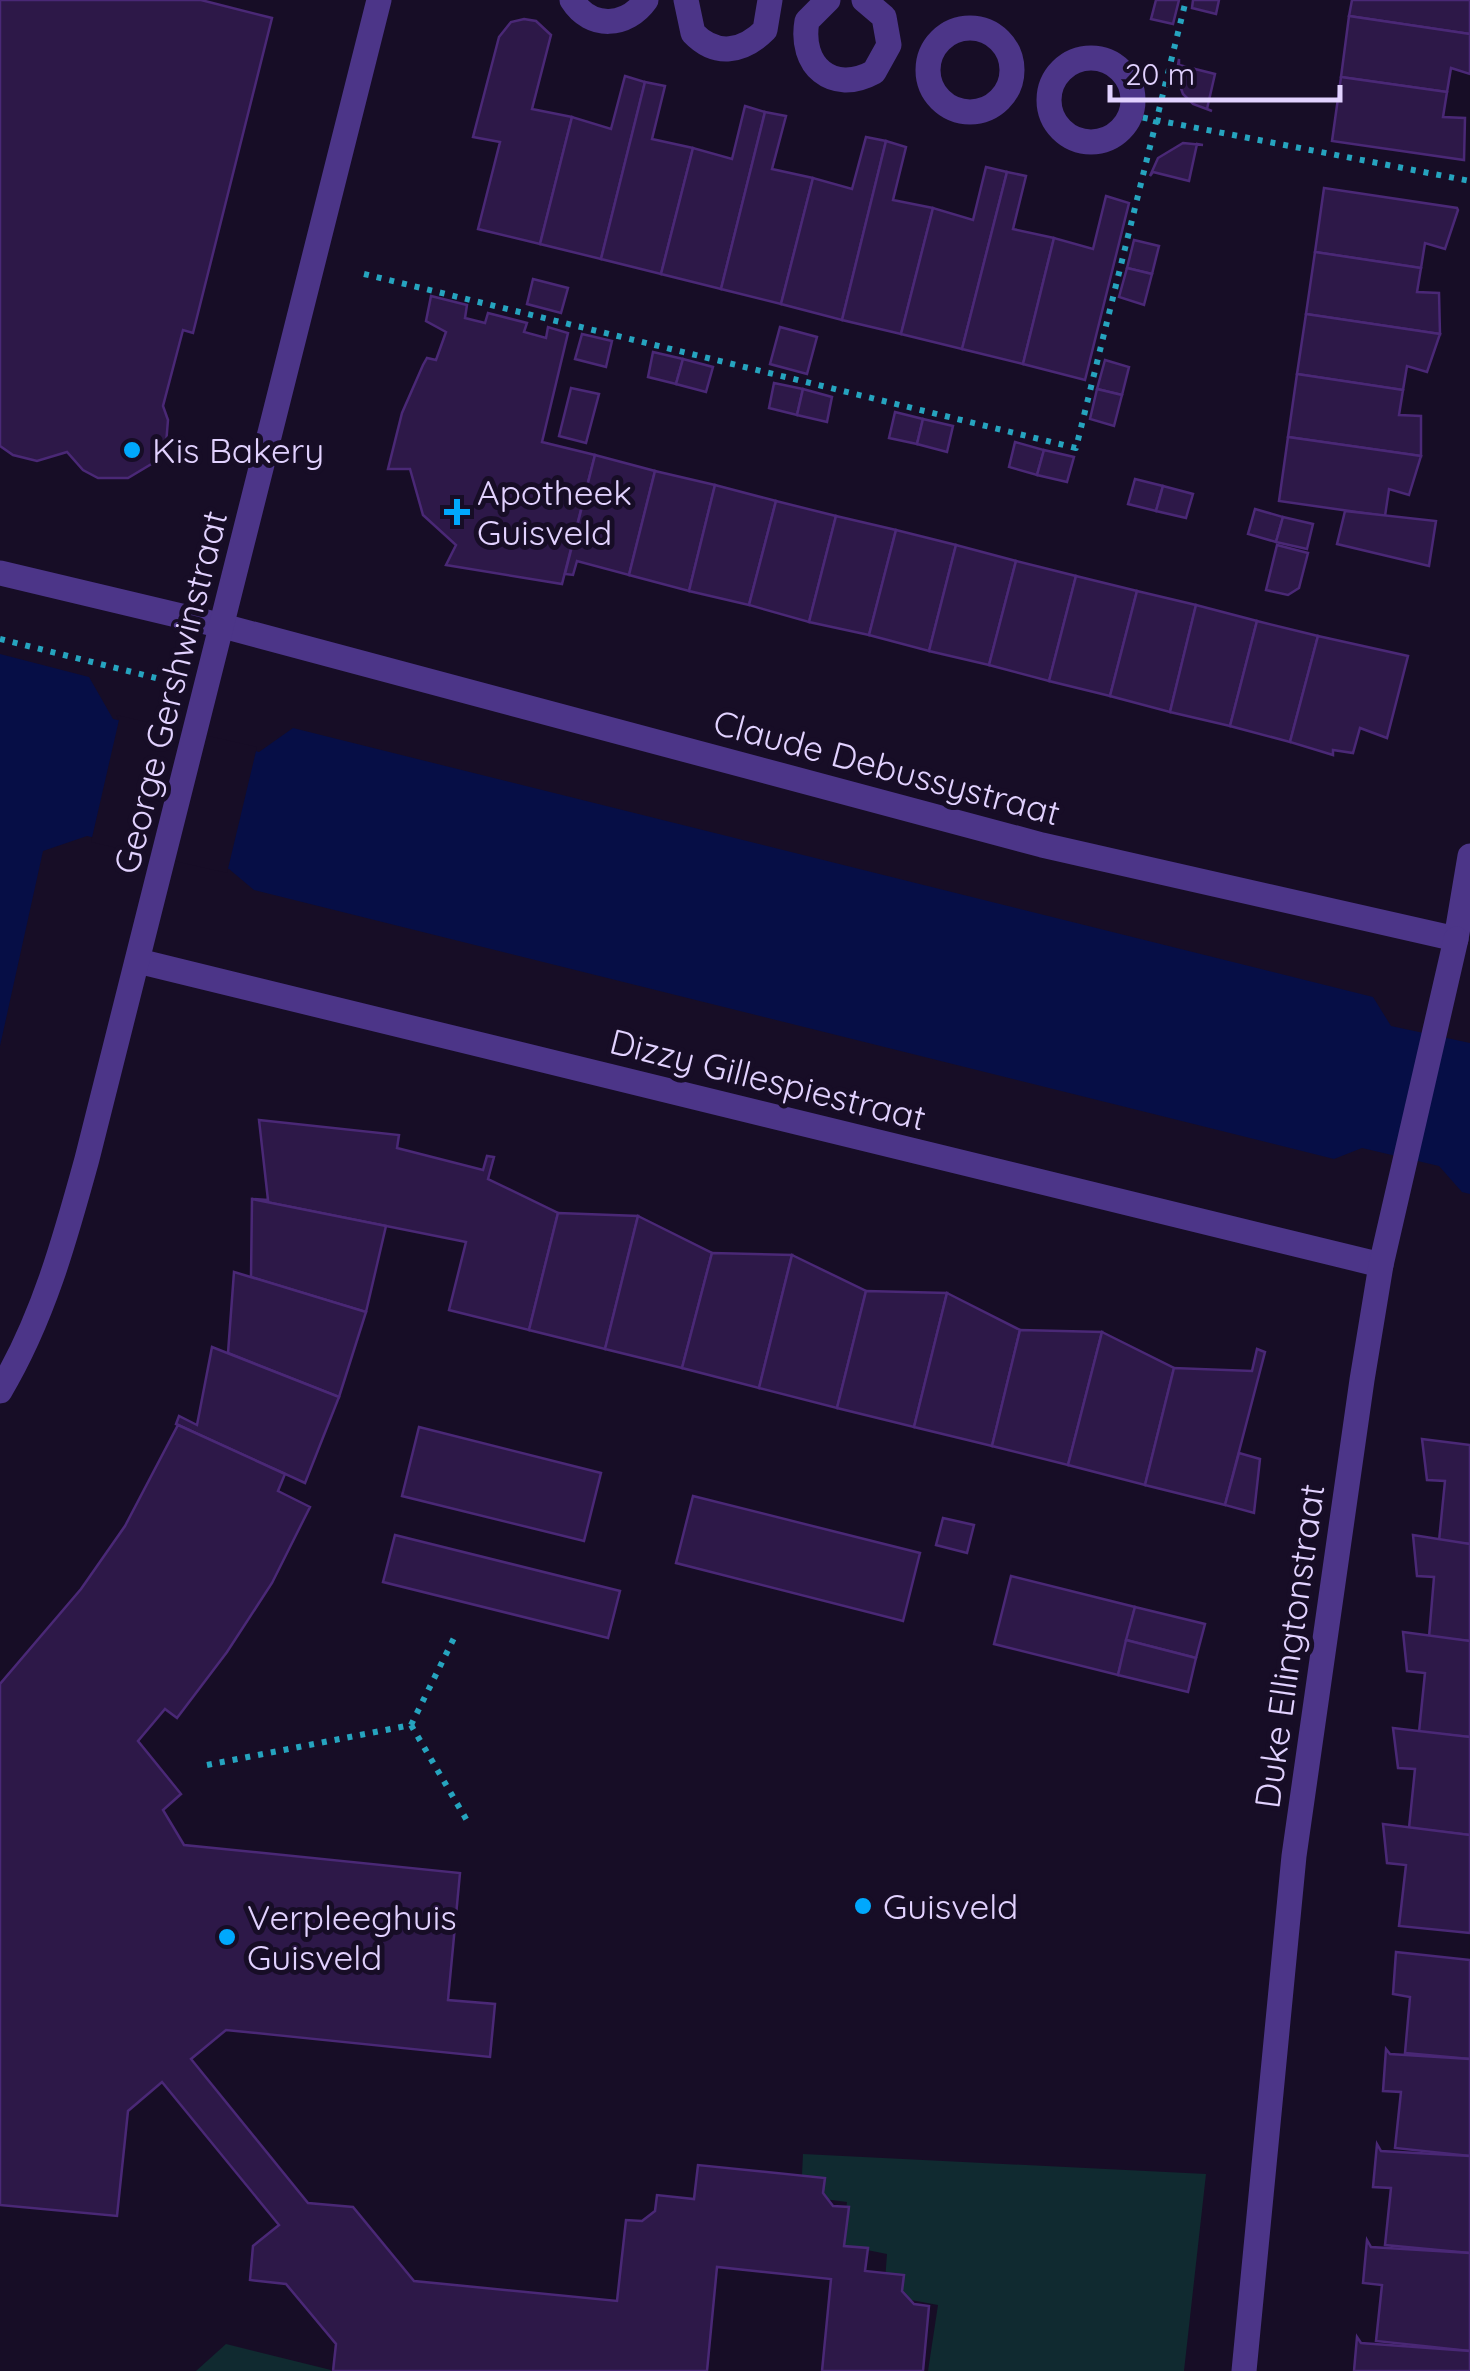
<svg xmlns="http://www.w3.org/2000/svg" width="1470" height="2371" font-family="Quicksand,sans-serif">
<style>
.green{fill:#102a30}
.water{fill:#060e46}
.pier{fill:#170d26}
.building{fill:#2d1848;stroke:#4a2876;stroke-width:2.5}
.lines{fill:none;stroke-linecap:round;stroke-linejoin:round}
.path{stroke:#26a4bf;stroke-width:6;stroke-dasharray:5 8;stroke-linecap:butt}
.minor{stroke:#4c3588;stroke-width:25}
.poi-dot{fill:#00a8fd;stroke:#170d26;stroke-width:4}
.labels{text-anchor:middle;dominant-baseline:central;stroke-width:10;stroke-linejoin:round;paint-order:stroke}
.poi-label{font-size:35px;fill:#e2d2ff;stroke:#170d26;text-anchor:start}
.street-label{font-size:35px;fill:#e2d2ff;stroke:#170d26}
</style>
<rect width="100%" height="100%" fill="#170d26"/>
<g class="green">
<polygon points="803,2154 1206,2174 1184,2371 928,2371 938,2305 884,2295 887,2254 842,2245 847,2202 801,2196"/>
<polygon points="226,2344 331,2370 331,2371 196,2371"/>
</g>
<polygon class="water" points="0,654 89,677 113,719 259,752 293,728 1373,997 1391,1026 1470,1043 1470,1194 1462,1192 1439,1166 1362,1148 1334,1159 254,890 229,869 87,836 43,851 0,1046"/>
<polygon class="pier" points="116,715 257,747 227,873 91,842 119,720"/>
<g class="building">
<polygon points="0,0 201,0 272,18 193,333 183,330 163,406 168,420 166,444 153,463 128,478 98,478 83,470 67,452 37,461 13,455 0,446"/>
<polygon points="1156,0 1179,0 1173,24 1151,19"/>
<polygon points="1193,0 1219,0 1216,14 1192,8"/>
<polygon points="1352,0 1470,0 1470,34 1349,16"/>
<polygon points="1349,16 1470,34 1470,74 1451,68 1447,92 1341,77"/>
<polygon points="524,19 536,21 551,35 532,109 572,117 540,244 478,229 500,142 473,137 499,37 511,22"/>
<polygon points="1179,59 1179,65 1215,74 1207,109 1212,111 1193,104 1183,94 1178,80 1178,65"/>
<polygon points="625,76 645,82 601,259 540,244 572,117 611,129"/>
<polygon points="1341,77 1447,92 1443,117 1465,118 1464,160 1332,141"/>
<polygon points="645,82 665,86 652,139 693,148 661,274 601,259"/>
<polygon points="745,106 765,112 721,289 661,274 693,148 732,159"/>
<polygon points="765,112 786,116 772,169 813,178 781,304 721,289"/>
<polygon points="866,137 886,141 842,320 781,304 813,178 852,189"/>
<polygon points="886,141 906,147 893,200 933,208 901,334 842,320"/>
<polygon points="1183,143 1203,145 1197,144 1189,181 1153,172 1150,176 1158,158"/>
<polygon points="986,167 1007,172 962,349 901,334 933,208 973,220"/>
<polygon points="1007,172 1026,176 1013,229 1054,238 1023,364 962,349"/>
<polygon points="1324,188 1457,208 1458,210 1445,249 1425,243 1421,268 1315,252"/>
<polygon points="1106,196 1129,203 1085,380 1023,364 1054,238 1093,249"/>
<polygon points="1134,240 1159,246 1152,274 1127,268"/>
<polygon points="1315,252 1421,268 1417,292 1439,293 1440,334 1306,314"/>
<polygon points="1127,268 1152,274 1144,305 1119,297"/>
<polygon points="533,279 568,288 561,313 527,304"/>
<polygon points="431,296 467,305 465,318 485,323 488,313 527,323 524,332 546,338 548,327 568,333 542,442 595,455 562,584 446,565 456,545 423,515 410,469 388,469 402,413 423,365 427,358 436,360 446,332 426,321"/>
<polygon points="1306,314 1440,334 1427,372 1407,366 1403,390 1297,374"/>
<polygon points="780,327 817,337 807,374 770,364"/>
<polygon points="582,334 612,341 606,367 575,359"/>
<polygon points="653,352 683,359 676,384 648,377"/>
<polygon points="683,359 713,367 706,392 676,384"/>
<polygon points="1105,360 1129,367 1122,395 1097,389"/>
<polygon points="1297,374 1403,390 1399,415 1421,416 1421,456 1288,437"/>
<polygon points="774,383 803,389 797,415 769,408"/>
<polygon points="571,388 599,394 586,443 559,436"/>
<polygon points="803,389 832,397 827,422 797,415"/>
<polygon points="1097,389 1122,395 1114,426 1090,419"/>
<polygon points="895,412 923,419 917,444 889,438"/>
<polygon points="923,419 953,426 947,452 917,444"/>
<polygon points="1288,437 1421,456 1409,495 1389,489 1385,516 1279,501"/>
<polygon points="1015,442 1044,450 1037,475 1009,467"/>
<polygon points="1044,450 1074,457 1067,482 1037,475"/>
<polygon points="595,455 655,471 629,575 577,561 573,575 565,574"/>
<polygon points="655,471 715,485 689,591 629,575"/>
<polygon points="1135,479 1163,486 1156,511 1128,504"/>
<polygon points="715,485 776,501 749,605 689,591"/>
<polygon points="1163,486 1193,494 1186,518 1156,511"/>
<polygon points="776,501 836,516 809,622 749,605"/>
<polygon points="1255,509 1283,517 1276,542 1248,534"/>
<polygon points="1345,511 1436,521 1429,566 1337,544"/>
<polygon points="836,516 896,530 869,635 809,622"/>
<polygon points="1283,517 1313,524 1307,549 1276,542"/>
<polygon points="896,530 956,545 929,651 869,635"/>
<polygon points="956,545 1016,561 989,665 929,651"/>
<polygon points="1277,545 1308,553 1299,588 1288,595 1266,590"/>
<polygon points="1016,561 1076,576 1049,681 989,665"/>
<polygon points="1076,576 1137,591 1110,696 1049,681"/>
<polygon points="1137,591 1196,605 1170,712 1110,696"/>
<polygon points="1196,605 1257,621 1230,726 1170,712"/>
<polygon points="1257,621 1318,636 1290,742 1230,726"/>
<polygon points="1318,636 1408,656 1387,738 1360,728 1353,753 1333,750 1333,755 1290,742"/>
<polygon points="259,1120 399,1135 397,1148 483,1170 487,1156 494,1157 488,1179 558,1213 529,1330 449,1310 466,1242 252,1199 268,1200"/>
<polygon points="252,1199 386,1226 366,1312 251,1277"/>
<polygon points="558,1213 638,1216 605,1349 529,1330"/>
<polygon points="638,1216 712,1253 682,1368 605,1349"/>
<polygon points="712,1253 792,1255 759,1388 682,1368"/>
<polygon points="792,1255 866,1291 837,1408 759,1388"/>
<polygon points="234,1272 366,1312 339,1397 228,1353"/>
<polygon points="866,1291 947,1293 914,1427 837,1408"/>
<polygon points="947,1293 1020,1330 992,1446 914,1427"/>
<polygon points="1020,1330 1102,1332 1068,1465 992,1446"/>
<polygon points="1102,1332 1174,1368 1145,1485 1068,1465"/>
<polygon points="212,1347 339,1397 305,1483 176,1424 179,1416 197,1425"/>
<polygon points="1257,1349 1265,1352 1225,1505 1145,1485 1174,1368 1252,1371"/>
<polygon points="178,1425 285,1474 278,1491 310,1507 272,1583 227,1652 177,1718 165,1709 138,1741 181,1794 163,1810 184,1845 460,1873 448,2000 495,2004 490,2057 226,2030 191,2059 308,2203 353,2207 414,2281 617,2301 626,2220 642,2221 655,2211 657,2195 694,2199 698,2165 825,2178 823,2193 833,2206 849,2207 844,2246 868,2248 865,2271 904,2275 902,2291 914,2304 929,2306 923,2371 822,2371 831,2279 717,2267 707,2371 333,2371 336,2344 286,2284 250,2280 253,2246 279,2225 162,2082 128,2111 117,2216 0,2205 0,1684 81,1589 125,1526"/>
<polygon points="419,1427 601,1473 584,1541 402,1496"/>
<polygon points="1422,1439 1470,1445 1470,1544 1439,1541 1445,1481 1427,1480"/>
<polygon points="1239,1453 1260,1459 1254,1513 1225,1505"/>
<polygon points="693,1496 920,1553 903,1621 676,1563"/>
<polygon points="943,1518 974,1525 967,1553 936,1545"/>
<polygon points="395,1535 620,1591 608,1638 383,1582"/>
<polygon points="1413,1535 1470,1544 1470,1641 1429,1637 1434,1577 1417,1576"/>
<polygon points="1011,1576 1135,1607 1118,1675 994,1644"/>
<polygon points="1135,1607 1205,1624 1196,1658 1126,1640"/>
<polygon points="1403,1632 1470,1641 1470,1737 1419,1732 1425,1673 1407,1671"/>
<polygon points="1126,1640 1196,1658 1188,1692 1118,1675"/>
<polygon points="1393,1728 1470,1737 1470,1835 1409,1828 1415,1769 1398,1768"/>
<polygon points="1383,1824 1470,1835 1470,1933 1399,1926 1406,1865 1387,1863"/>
<polygon points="1396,1952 1470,1960 1470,2059 1405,2053 1410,1997 1393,1994"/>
<polygon points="1386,2049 1390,2054 1470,2059 1470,2156 1395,2148 1401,2092 1383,2091"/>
<polygon points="1377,2144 1381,2151 1470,2156 1470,2253 1385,2245 1391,2188 1373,2187"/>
<polygon points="1367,2240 1371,2247 1470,2253 1470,2351 1376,2341 1382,2285 1363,2283"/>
<polygon points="1357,2337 1361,2343 1470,2351 1470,2371 1354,2371"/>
</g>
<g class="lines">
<g class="path">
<polyline points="1130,115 1470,181"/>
<polyline points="364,274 1076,448 1186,0"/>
<polyline points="0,639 156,678"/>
<polyline points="411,1725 454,1638"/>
<polyline points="207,1765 411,1725 469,1824"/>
</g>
<g class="minor">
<path d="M572,0c19,30 55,27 74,0"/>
<path d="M686,0l7,33c23,24 50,19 72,-3l5,-30"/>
<path d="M828,0l-21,21c-8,44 25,74 67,51l15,-27 -5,-28 -20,-17"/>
<circle cx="970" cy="70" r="42"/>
<circle cx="1091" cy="100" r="42"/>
<polyline points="0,573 223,626 1042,845 1456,939 1470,856"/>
<polyline points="138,961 1381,1265"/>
<path d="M0,1391c43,-72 65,-152 87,-232l292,-1159"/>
<polyline points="1244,2371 1294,1856 1362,1380 1381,1265 1456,939"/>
</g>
</g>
<g class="poi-dot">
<circle cx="132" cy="450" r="10"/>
<path d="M452 497h10v10h10v10h-10v10h-10v-10h-10v-10h10z"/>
<circle cx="863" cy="1906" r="10"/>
<circle cx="227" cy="1937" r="10"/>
</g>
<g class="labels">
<g class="poi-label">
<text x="152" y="450">Kis Bakery</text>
<text x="477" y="492">Apotheek<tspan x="477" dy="40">Guisveld</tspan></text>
<text x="883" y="1906">Guisveld</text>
<text x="247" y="1917">Verpleeghuis<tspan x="247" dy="40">Guisveld</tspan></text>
</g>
<g class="street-label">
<text transform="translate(170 692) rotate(-76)">George Gershwinstraat</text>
<text transform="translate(887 767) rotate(15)">Claude Debussystraat</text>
<text transform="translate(768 1079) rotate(14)">Dizzy Gillespiestraat</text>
<text transform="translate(1289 1646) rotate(-82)">Duke Ellingtonstraat</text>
</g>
</g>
<path d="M1110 85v15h230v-15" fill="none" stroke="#e2d2ff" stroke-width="5"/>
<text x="1125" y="85" font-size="30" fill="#e2d2ff" stroke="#170d26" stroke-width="8" paint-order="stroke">20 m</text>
</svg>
